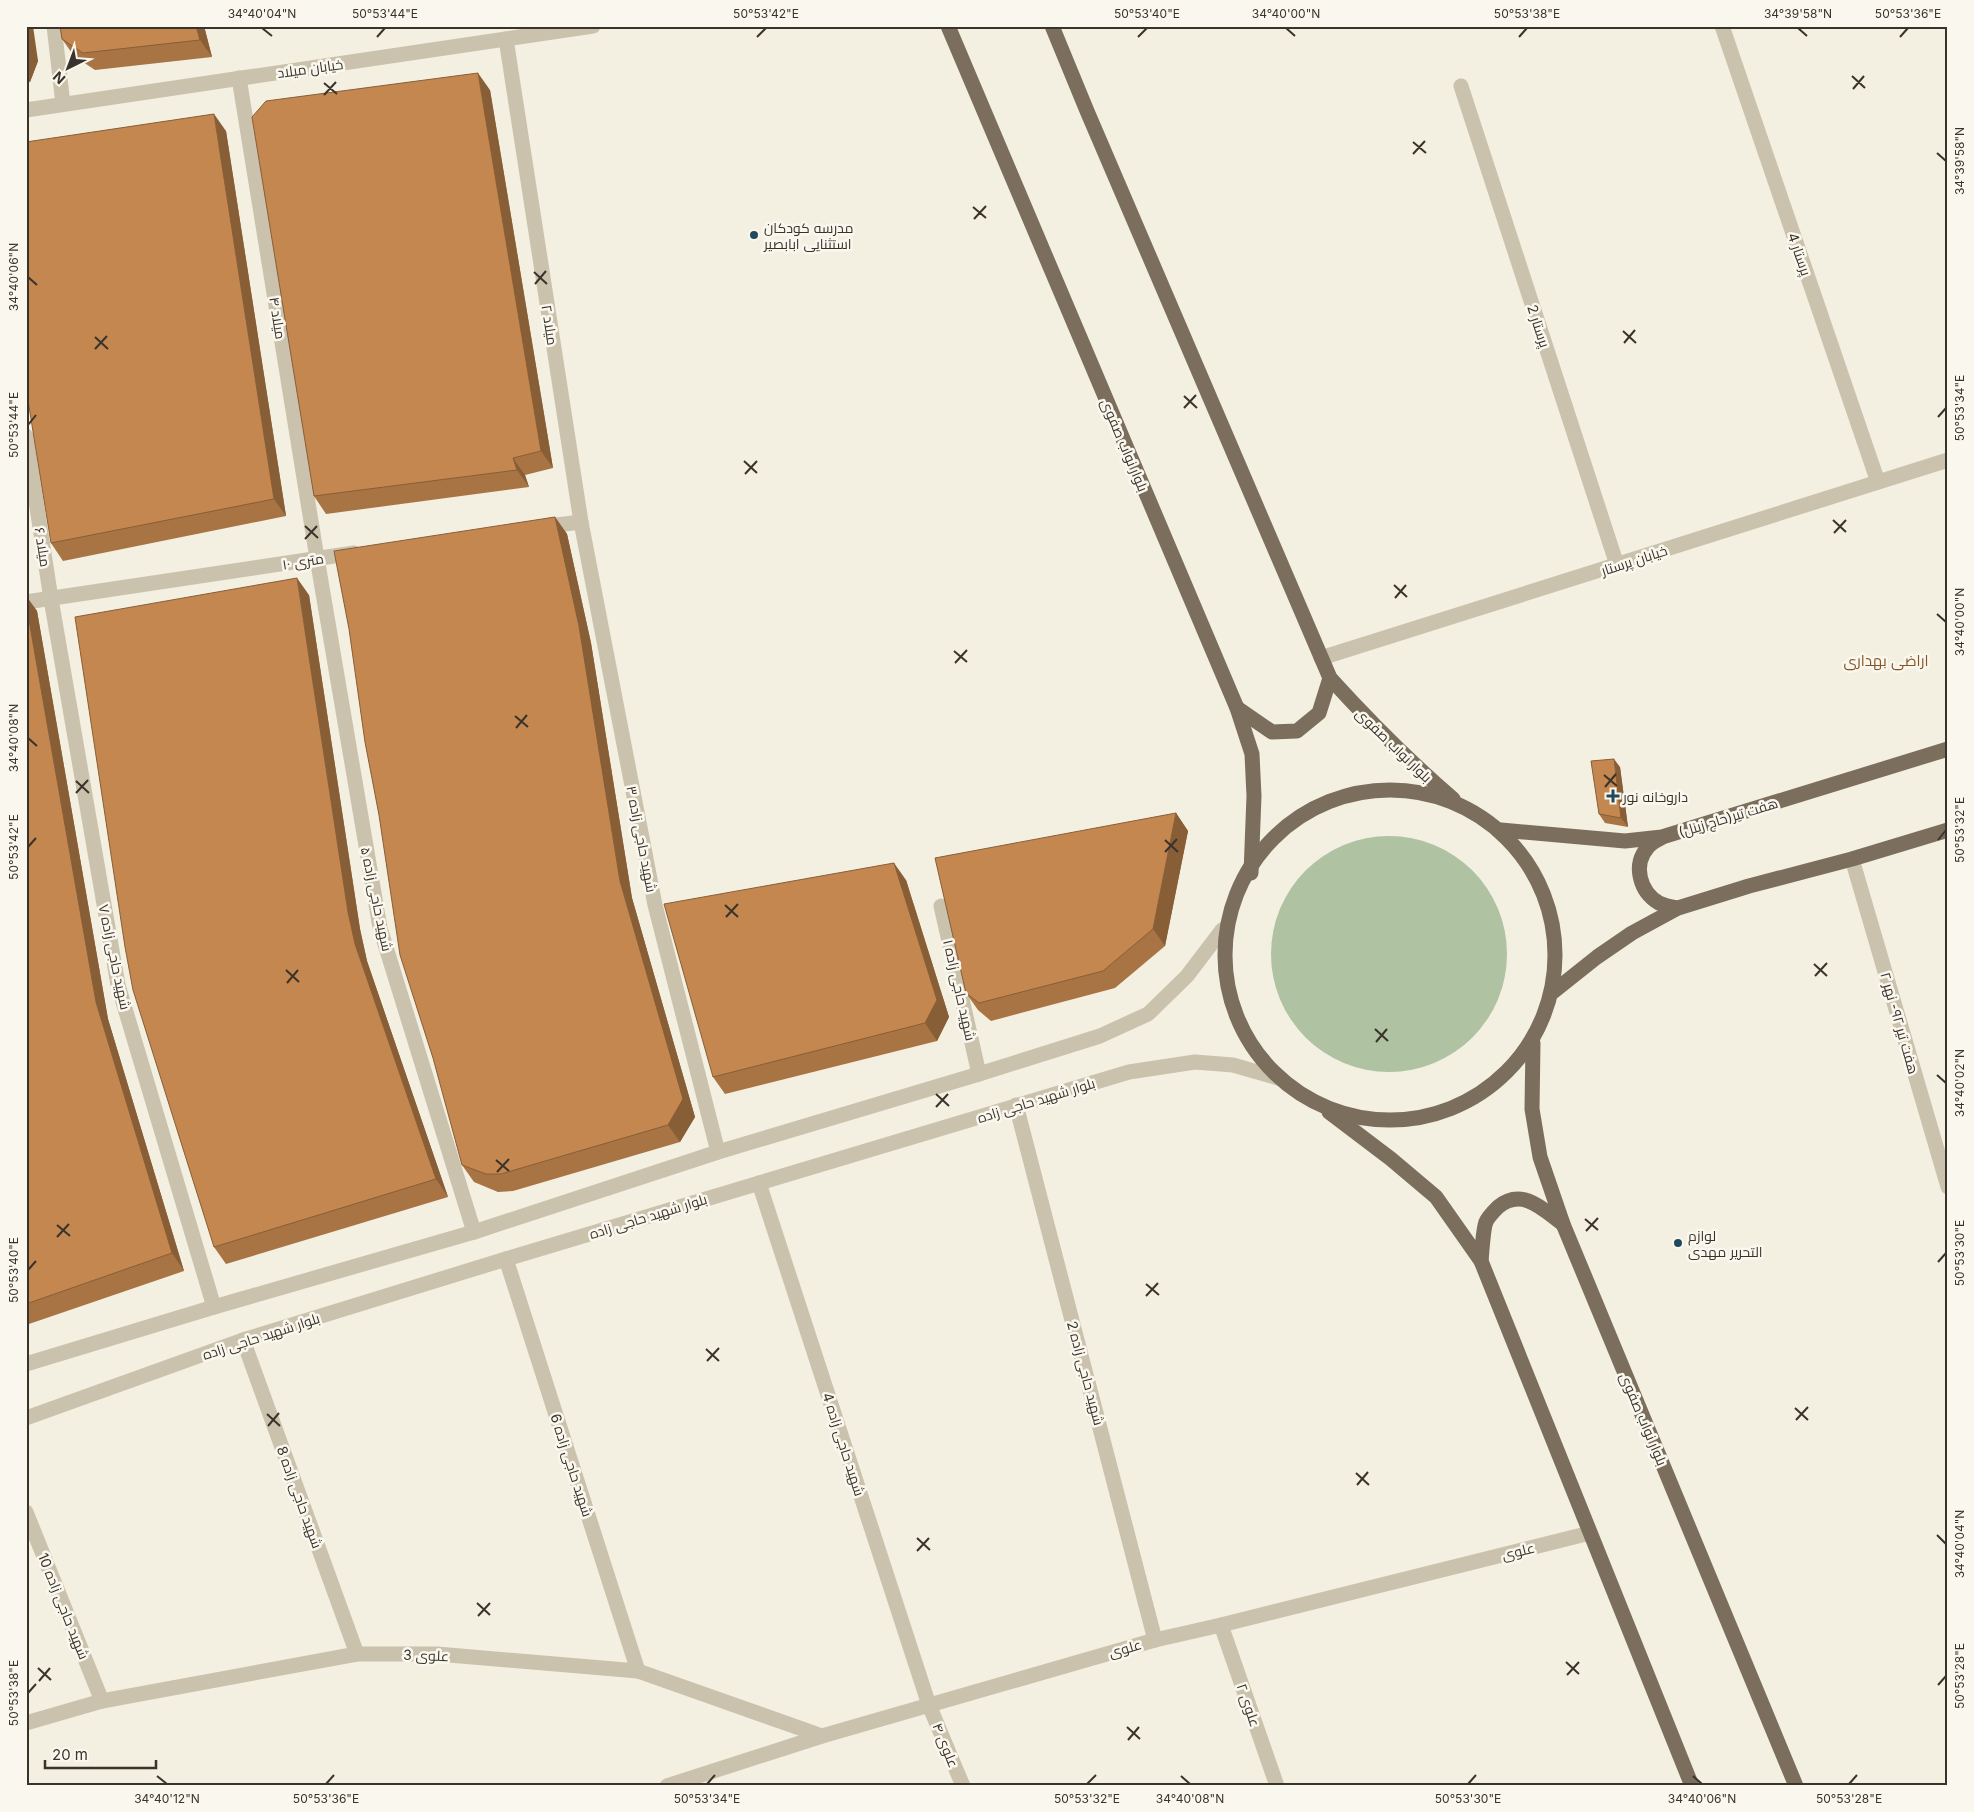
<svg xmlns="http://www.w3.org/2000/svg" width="1974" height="1812" font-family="Inter,Cairo,sans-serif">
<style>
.green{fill:#afc2a1}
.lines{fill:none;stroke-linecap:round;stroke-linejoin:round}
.minor{stroke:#cbc2ad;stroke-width:15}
.major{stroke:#7b6e5d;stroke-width:15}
.wall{fill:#a87444}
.shaded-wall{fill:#885e37}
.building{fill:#c3874f;stroke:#885e37}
.ticks{fill:none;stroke:#3a332b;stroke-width:2}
.poi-dot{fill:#21495b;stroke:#faf8ee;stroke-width:2}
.labels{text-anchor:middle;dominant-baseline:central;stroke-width:5;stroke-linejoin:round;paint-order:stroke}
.street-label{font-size:14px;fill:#3a332b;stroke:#faf8ee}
.poi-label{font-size:14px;fill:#3a332b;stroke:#faf8ee;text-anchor:start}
.neighbourhood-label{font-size:15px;fill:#875426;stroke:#faf8ee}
.neatline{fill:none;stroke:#3a332b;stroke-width:2}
.ticks-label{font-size:12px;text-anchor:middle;fill:#3a332b}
</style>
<rect width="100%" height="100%" fill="#f3efe1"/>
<circle class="green" cx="1389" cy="954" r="118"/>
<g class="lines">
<g class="minor">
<polyline points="54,26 63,104"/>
<polyline points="1722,26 1878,482"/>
<polyline points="506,39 581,522 655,905 718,1152"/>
<polyline points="239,78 317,558 380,928 474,1232"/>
<polyline points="1461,86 1617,565"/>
<polyline points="26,110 593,26"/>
<polyline points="26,436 51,599 118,985 214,1307"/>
<polyline points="540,527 581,522"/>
<polyline points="26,602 354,553"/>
<polyline points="1321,658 1948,460"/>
<polyline points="1852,859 1948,1187"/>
<polyline points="941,906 979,1074"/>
<polyline points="1016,1105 1155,1640"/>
<polyline points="759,1183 929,1705 963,1786"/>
<polyline points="506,1259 638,1671"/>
<polyline points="243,1340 357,1654"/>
<polyline points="26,1364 214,1307 474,1232 718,1152 979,1074 1100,1036 1148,1014 1187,976 1222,930"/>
<polyline points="26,1418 243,1340 506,1259 1129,1072 1195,1062 1233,1065 1278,1078"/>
<polyline points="26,1512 102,1701"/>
<polyline points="1221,1625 1277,1786"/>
<polyline points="26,1723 102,1701 357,1654 437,1654 638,1671 822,1736"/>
<polyline points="667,1786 822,1736 1155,1640 1221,1625 1590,1533"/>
</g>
<g class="major">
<polyline points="948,26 1237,708 1252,754 1254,796 1251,873"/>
<path d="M1052,26l35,85 243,567c39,43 79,83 123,121"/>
<polyline points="1237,708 1272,732 1297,731 1319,713 1330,678"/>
<circle cx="1390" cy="955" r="165"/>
<polyline points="1501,830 1625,841 1662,837 1948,749"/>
<path d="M1661,838c-4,2 -10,5 -13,9 -16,18 -8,45 11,56 6,3 13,4 19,5"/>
<polyline points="1553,992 1597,957 1632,933 1678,908 1749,886 1852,859 1948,830"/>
<polyline points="1533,1043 1532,1109 1540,1157 1563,1224 1796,1786"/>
<polyline points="1329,1112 1391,1159 1436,1197 1481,1261 1692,1786"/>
<path d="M1481,1261c1,-9 2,-32 5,-39 2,-5 8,-11 12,-15 24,-20 45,2 65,17"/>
</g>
</g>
<g class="wall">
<polygon points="26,26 38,61 30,82 26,83"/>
<polygon points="60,26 204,26 212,57 95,70 74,56 62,39"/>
<polygon points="490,90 553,468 525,475 529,487 326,514 314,496"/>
<polygon points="226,131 286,516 63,561 51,543"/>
<polygon points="555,517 567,534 591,643 632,898 695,1117 680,1142 513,1191 498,1192 474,1182 462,1165 379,815"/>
<polygon points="309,595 360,929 367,961 448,1197 226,1264 214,1247"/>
<polygon points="26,596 37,611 108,1019 184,1271 26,1325"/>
<polygon points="1620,767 1628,827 1605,823 1599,814"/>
<polygon points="1176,813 1188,831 1165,946 1115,988 991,1021 978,1010 966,993"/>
<polygon points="906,880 949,1017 937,1041 725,1094 713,1077"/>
</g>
<g class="shaded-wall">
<polygon points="26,26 33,26 38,61 30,82 26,77"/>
<polygon points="196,26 204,26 212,57 200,40"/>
<polygon points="478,73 490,90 553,468 541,451"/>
<polygon points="214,114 226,131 286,516 274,499"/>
<polygon points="513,458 525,475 529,487 517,470"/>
<polygon points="555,517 567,534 591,643 632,898 695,1117 680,1142 668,1125 620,881"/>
<polygon points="26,538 28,551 26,557"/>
<polygon points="297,578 309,595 360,929 367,961 448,1197 436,1179 355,944 348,912"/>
<polygon points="26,596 37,611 108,1019 184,1271 172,1253 96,1002 26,603"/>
<polygon points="1614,759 1620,767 1628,827 1621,818"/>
<polygon points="1176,813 1188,831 1165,946 1153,929"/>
<polygon points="894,863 906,880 949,1017 937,1041 925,1023"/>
</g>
<g class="building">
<polygon points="60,26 196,26 200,40 83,53 62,39"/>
<polygon points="478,73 541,451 513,458 517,470 314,496 252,117 266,101"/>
<polygon points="214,114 274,499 51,543 26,388 26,142"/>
<polygon points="555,517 579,626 620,881 683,1099 668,1125 501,1174 486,1174 462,1165 433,1058 400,955 379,815 365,742 349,629 334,551"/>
<polygon points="297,578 348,912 355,944 436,1179 214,1247 133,990 125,947 75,617"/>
<polygon points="26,603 96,1002 172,1253 26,1304"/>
<polygon points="1614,759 1621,818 1599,814 1591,761"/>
<polygon points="1176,813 1153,929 1103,971 979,1003 966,993 935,858"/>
<polygon points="894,863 937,1000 925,1023 713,1077 664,904"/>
</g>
<path class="ticks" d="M262,28l10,8M1286,28l9,8M1798,28l9,8M377,37l8,-9M757,37l9,-9M1138,37l9,-9M1519,37l8,-9M1900,37l8,-9M1852,76l13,12M324,83l13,11M1853,89l11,-13M324,95l12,-13M1413,142l13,11M1937,153l9,8M1413,154l12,-13M973,207l13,11M974,219l12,-13M534,272l13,12M28,277l9,8M535,284l11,-13M1623,331l13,12M95,337l13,12M1624,343l11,-13M95,349l12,-13M1184,396l13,12M1184,408l12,-13M1938,417l8,-9M28,425l8,-10M744,461l13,12M745,474l12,-13M1833,520l13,12M305,526l13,12M1834,533l12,-13M305,539l12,-13M1394,585l13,12M1395,598l11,-13M1937,614l9,8M954,651l13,11M955,663l12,-13M515,716l13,11M516,728l11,-13M28,738l9,8M1604,775l13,11M76,781l13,12M1605,787l11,-13M76,793l12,-13M1165,840l13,12M1938,840l8,-10M28,847l8,-9M1165,852l12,-13M725,905l13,12M726,917l12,-13M1814,964l13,12M286,970l13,12M1815,976l12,-13M287,983l11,-13M1375,1029l13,12M1376,1042l11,-13M1937,1075l9,8M936,1094l13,12M936,1107l12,-13M496,1160l13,11M497,1172l12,-13M1585,1219l13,11M57,1225l13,11M1586,1231l12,-13M57,1237l12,-13M1938,1262l8,-9M28,1270l8,-9M1146,1284l13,11M1146,1296l12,-13M706,1349l13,12M707,1361l12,-13M1795,1408l13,12M267,1414l13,12M1796,1420l12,-13M268,1426l11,-13M1356,1473l13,12M1357,1485l11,-13M1937,1535l9,9M917,1538l13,12M917,1551l12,-13M477,1603l13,12M478,1616l12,-13M1566,1662l13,12M38,1668l13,12M1567,1675l12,-13M39,1681l11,-13M1938,1685l8,-9M28,1693l8,-9M1127,1727l13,12M1128,1740l11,-13M157,1776l10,8M1181,1776l9,8M1693,1776l9,8M326,1784l8,-9M707,1784l8,-9M1087,1784l9,-9M1468,1784l8,-9M1849,1784l8,-9"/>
<g class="poi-dot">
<circle cx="754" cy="235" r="5"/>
<path d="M1610.5 788.5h5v5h5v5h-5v5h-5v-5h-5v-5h5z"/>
<circle cx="1678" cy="1243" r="5"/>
</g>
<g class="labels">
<g class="street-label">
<text transform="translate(310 68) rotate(-8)">خیابان میلاد</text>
<text transform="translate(1800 254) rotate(71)">پرستار 4</text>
<text transform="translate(278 318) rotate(81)">میلاد ۴</text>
<text transform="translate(550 325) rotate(81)">میلاد ۲</text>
<text transform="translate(1539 326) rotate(72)">پرستار 2</text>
<text transform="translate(1125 445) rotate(67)">بلوار نواب صفوی</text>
<text transform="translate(43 547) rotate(81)">میلاد ۶</text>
<text transform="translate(1634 560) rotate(-18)">خیابان پرستار</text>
<text transform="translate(303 561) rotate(-9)">۱۰ متری</text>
<text transform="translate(1394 745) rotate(44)">بلوار نواب صفوی</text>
<text transform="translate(1728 817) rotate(-17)">هفت تیر(حاج زینل)</text>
<text transform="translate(642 839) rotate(79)">شهید حاجی زاده ۳</text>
<text transform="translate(377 899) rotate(78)">شهید حاجی زاده ۵</text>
<text transform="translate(115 957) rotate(78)">شهید حاجی زاده ۷</text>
<text transform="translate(960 990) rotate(77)">شهید حاجی زاده ۱</text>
<text transform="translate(1900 1023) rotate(74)">هفت تیر ۹۲- نهر ۲</text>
<text transform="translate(1036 1100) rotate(-17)">بلوار شهید حاجی زاده</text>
<text transform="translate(648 1216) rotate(-17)">بلوار شهید حاجی زاده</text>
<text transform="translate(261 1336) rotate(-18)">بلوار شهید حاجی زاده</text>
<text transform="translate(1086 1373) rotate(75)">شهید حاجی زاده 2</text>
<text transform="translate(1644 1419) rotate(67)">بلوار نواب صفوی</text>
<text transform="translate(844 1444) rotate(72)">شهید حاجی زاده 4</text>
<text transform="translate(572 1465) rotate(72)">شهید حاجی زاده 6</text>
<text transform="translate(300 1497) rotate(70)">شهید حاجی زاده 8</text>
<text transform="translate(1518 1551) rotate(-14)">علوی</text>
<text transform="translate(64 1606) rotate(68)">شهید حاجی زاده 10</text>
<text transform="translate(1125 1648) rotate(-16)">علوی</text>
<text transform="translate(426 1655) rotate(2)">علوی 3</text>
<text transform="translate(1249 1705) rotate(71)">علوی ۲</text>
<text transform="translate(946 1745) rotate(68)">علوی ۴</text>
</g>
<g class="poi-label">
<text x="764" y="227">مدرسه کودکان<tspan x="764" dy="16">استثنایی ابابصیر</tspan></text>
<text x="1623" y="796">داروخانه نور</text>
<text x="1688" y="1235">لوازم<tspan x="1688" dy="16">التحریر مهدی</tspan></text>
</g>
<g class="neighbourhood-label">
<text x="1886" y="660">اراضی بهداری</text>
</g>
</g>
<rect width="1974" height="1812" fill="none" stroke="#faf8ee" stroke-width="55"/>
<g transform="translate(68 68) rotate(222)" stroke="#faf8ee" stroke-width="4" paint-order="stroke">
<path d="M0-4L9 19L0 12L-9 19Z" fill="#3a332b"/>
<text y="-8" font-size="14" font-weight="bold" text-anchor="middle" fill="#3a332b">N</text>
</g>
<path d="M45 1760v8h111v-8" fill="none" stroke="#3a332b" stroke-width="2.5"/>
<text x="52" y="1760" font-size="15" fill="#3a332b" stroke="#faf8ee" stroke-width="4" paint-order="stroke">20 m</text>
<rect x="28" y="28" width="1918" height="1756" class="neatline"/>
<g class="ticks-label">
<text x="262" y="18">34°40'04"N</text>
<text x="385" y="18">50°53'44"E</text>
<text x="766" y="18">50°53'42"E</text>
<text x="1147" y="18">50°53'40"E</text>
<text x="1286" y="18">34°40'00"N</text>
<text x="1527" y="18">50°53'38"E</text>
<text x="1798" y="18">34°39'58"N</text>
<text x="1908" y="18">50°53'36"E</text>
<text transform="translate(1960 161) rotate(-90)" y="4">34°39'58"N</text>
<text transform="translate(14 277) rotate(-90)" y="4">34°40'06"N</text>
<text transform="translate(1960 408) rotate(-90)" y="4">50°53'34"E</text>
<text transform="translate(14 425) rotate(-90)" y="4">50°53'44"E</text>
<text transform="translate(1960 622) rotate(-90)" y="4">34°40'00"N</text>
<text transform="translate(14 738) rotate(-90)" y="4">34°40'08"N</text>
<text transform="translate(1960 830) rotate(-90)" y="4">50°53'32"E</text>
<text transform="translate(14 847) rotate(-90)" y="4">50°53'42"E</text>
<text transform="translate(1960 1083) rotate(-90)" y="4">34°40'02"N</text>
<text transform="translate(1960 1253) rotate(-90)" y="4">50°53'30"E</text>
<text transform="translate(14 1270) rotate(-90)" y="4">50°53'40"E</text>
<text transform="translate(1960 1544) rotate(-90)" y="4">34°40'04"N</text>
<text transform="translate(1960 1676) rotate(-90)" y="4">50°53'28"E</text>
<text transform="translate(14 1693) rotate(-90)" y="4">50°53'38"E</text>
<text x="167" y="1803">34°40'12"N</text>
<text x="326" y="1803">50°53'36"E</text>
<text x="707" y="1803">50°53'34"E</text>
<text x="1087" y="1803">50°53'32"E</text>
<text x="1190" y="1803">34°40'08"N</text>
<text x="1468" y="1803">50°53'30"E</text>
<text x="1702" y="1803">34°40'06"N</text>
<text x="1849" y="1803">50°53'28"E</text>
</g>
</svg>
